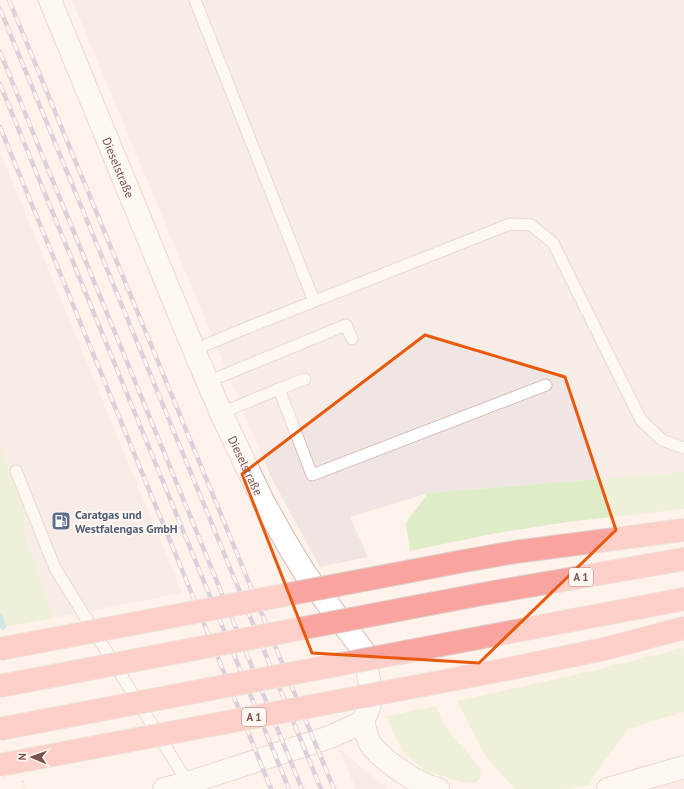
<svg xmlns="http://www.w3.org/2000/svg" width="684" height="789" font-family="'PT Sans',sans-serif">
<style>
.commercial{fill:#fee1de}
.industrial{fill:#efe6e3}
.green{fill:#deedc7}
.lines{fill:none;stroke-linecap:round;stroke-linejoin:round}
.stream{stroke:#a2dcd9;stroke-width:6}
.lane-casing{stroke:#d4b9b1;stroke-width:13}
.street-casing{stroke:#d4b9b1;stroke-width:24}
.highway-casing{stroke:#dacfcd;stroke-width:24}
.path{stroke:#dbada2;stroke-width:2.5;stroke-dasharray:1 3;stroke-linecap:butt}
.lane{stroke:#fff;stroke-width:11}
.street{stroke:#fff;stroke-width:22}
.highway{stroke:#faa49f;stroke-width:22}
.rail-casing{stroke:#b2a6ca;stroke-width:4.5}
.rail{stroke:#fff7f2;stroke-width:3;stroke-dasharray:9;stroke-linecap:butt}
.highway-bridge-casing{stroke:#dacfcd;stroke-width:24;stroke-linecap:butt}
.highway-bridge{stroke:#faa49f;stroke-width:22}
.marked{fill:none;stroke:#e8590c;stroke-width:3;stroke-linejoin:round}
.labels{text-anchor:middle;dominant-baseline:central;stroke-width:4;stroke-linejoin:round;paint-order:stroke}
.shield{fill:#fff7f2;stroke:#a3847d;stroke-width:1}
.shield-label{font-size:11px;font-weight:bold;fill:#7b524b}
.street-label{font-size:12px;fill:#7b524b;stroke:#fff7f2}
.service-label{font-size:12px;font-weight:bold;fill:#4e5e75;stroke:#fff7f2;text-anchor:start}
</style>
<rect width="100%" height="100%" fill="#fef2ea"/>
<polygon class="commercial" points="684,780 684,789 651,789"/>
<g class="industrial">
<polygon points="72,0 684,0 684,472 428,493 350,517 368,557 320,567 272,479"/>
<polygon points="0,152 182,593 53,618 24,533 26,518 0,447"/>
<polygon points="339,749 388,789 356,789"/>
</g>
<g class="green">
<polygon points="0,447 26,518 24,533 53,618 0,628"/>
<polygon points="684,472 684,509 567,522 492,534 410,551 406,523 428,493"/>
<polygon points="684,648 684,712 629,728 595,774 590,785 563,789 516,789 501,774 484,754 457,701 592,671"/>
<polygon points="436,706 446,728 480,768 481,777 475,783 462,782 425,771 403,751 392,731 387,716"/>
</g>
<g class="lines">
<polyline class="stream" points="0,616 3,627"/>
<defs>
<g id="lane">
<polyline points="195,0 314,301"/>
<polyline points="194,350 239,331 510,224 531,225 553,243 641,420 662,440 684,448"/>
<polyline points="207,382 346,325 352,339"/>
<polyline points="279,389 305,379"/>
<polyline points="221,413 279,389 312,475 546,385"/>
<polyline points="16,471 55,568 188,783"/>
</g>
<g id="street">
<path id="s1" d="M50,0l144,350 27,63 41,86 24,43 20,33 59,78 6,40 -2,14 -6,15 -33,15 -142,46 -24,6"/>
<path d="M363,722c2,7 4,18 9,24 13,16 46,39 66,43"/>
<polyline points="608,789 684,767"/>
</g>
<g id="highway">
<polyline points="464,561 515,552 684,530"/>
<polyline points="477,595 684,559"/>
<polyline points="494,635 684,599"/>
<polyline points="508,669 604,649 684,628"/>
</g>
</defs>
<use href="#lane" class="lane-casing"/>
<use href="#street" class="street-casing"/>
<use href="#highway" class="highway-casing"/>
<polyline class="path" points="23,781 25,789"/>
<use href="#lane" class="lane"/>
<use href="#street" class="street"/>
<use href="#highway" class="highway"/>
<defs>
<g id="rail">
<polyline points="9,0 334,789"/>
<polyline points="0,9 321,789"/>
<polyline points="0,52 302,789"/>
<polyline points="0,84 289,789"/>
<polyline points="0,127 219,660 271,789"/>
</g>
</defs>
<use href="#rail" class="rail-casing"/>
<use href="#rail" class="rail"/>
<defs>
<g id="highway-bridge">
<polyline points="0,649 464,561"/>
<polyline points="0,686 477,595"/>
<polyline points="0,729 494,635"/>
<polyline points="0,765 508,669"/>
</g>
</defs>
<use href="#highway-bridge" class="highway-bridge-casing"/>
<use href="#highway-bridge" class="highway-bridge"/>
</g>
<path d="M0 0H684V789H0ZM425,335l140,42 51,153 -137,133 -167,-10 -70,-179z" fill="#fef2ea" fill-opacity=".55" fill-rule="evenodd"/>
<path class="marked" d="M425,335l140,42 51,153 -137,133 -167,-10 -70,-179z"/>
<defs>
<symbol id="fuel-square" viewBox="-11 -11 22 22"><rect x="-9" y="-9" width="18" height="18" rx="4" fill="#5c6f8a" stroke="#fff7f2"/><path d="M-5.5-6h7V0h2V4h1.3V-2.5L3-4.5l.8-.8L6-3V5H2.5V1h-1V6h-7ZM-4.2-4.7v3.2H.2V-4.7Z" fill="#fff"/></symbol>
</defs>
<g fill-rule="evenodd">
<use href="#fuel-square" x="50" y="510" width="22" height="22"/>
</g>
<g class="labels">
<g class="shield">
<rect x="569" y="568" width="24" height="18" rx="3"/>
<rect x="242" y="708" width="24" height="18" rx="3"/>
</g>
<g class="shield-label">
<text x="581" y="577">A 1</text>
<text x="254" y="717">A 1</text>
</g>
<g class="street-label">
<text stroke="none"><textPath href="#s1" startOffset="181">Dieselstraße</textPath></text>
<text stroke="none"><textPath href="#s1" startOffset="505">Dieselstraße</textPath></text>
</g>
<g class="service-label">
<text x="75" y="514">Caratgas und<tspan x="75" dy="14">Westfalengas GmbH</tspan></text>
</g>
</g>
<g transform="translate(32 757) rotate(272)" stroke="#fff7f2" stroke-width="3" paint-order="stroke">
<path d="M0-3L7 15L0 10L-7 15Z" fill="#7b524b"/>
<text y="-6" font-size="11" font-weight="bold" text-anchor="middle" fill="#7b524b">N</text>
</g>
</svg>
